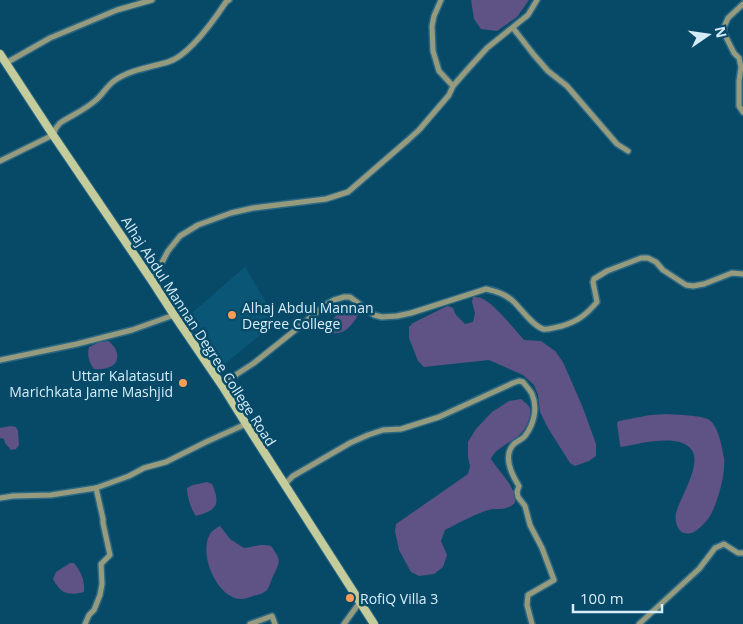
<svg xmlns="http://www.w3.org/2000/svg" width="743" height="624" font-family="'Open Sans',sans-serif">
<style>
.built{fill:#095676}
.water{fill:#5f5285}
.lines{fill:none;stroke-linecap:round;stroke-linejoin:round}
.street-casing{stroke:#2c6782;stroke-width:8}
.secondary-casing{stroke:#2c6782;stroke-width:10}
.street{stroke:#979b7d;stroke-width:5}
.secondary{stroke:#c5cc9b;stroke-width:8}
.poi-dot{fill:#fd9c56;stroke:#074a68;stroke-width:2}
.labels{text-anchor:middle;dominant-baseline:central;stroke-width:5;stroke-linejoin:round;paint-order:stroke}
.poi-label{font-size:14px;fill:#d6ecf9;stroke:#074a68;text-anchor:start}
.street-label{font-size:14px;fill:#d6ecf9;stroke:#074a68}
</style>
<rect width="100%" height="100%" fill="#074a68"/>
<polygon class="built" points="245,267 277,321 219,369 186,318"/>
<g class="water">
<polygon points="471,0 529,0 517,17 497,31 481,29 474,19"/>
<path d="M473,297c1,0 7,0 8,1 12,4 34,32 43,42l17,1 14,10 8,11 20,46 13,36v12l-7,5 -14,5 -5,-3 -22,-35 -8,-16 -2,-17 -4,-10 -11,-10 -34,-15 -65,7 -6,-6 -9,-23v-11l4,-4 30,-15 5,-2 5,2 3,7 9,9 8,-2 2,-9 -3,-11z"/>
<path d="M349,306l8,4 1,5c-6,10 -13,20 -26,18 -5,-11 7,-23 17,-27z"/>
<path d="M109,341c2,3 6,6 7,9 6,17 -11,20 -22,19 -5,-7 -7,-13 -5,-22l10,-5z"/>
<path d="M521,399c8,7 12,8 8,20 -6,23 -31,24 -38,40 8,13 26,28 24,44 -12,10 -17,3 -30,8 -13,5 -27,12 -40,19l-4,11 6,14 -4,12 -9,7 -15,2 -8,-4 -12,-22 -4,-19 1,-7 72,-50 2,-8 -2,-9v-15l8,-13 16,-17 17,-11z"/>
<path d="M667,414c9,1 35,1 42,6 9,5 13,27 15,38 2,16 -7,48 -16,61 -4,5 -9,10 -14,13 -14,6 -20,-7 -18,-19 4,-15 27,-50 15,-64 -13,-16 -52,-5 -70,-2l-1,-2 -3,-22 2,-2 31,-6z"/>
<polygon points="10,426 16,427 18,431 19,445 16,449 11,450 5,443 4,439 0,438 0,428"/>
<path d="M207,482l5,2c9,21 5,26 -16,32 -5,-6 -9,-20 -9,-28l6,-3z"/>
<path d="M220,526l10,13 14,9c11,-1 15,-5 27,-2 10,14 10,14 2,30 -2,4 -3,10 -6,14 -4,4 -9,5 -14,6 -3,1 -8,3 -11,3 -24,1 -43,-43 -33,-63 2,-5 6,-7 11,-10z"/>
<path d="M70,563h4c7,9 11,17 10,29 -16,4 -23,2 -31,-13l3,-7z"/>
</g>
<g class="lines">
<defs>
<g id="street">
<polyline points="441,0 434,16 432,26 433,51 439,71 453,86"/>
<polyline points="743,4 728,18 724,27 724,33 734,53 739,58 741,67 739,81 739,106 743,112"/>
<polyline points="513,28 534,55 548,71 567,86 617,144 628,151"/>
<polyline points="6,63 50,38 117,10 152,0"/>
<path d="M0,161l53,-26 3,-7 4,-5c12,-8 25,-13 36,-23 6,-5 11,-14 18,-19 15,-11 37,-14 54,-19 21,-6 46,-42 58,-60l3,-2"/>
<polyline points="152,281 168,251 180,236 198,225 231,213 253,208 326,199 348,192 408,140 419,130 449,95 453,86 467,70 487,48 528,15 537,0"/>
<polyline points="0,360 77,344 132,330 174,315"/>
<path d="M223,387l14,-13 17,-11 50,-40 21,-18 9,-5 10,-3h6l24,18 8,2 15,-1 14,-3 75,-24c10,2 21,6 28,13 7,7 19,24 29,27 5,1 13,-2 19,-3 16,-5 24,-11 35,-24l-4,-20 1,-3 13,-8 34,-13h7l8,4 7,8 23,15 7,1 11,-2 28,-11 11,1"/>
<path d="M285,484l8,-8 57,-33 18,-8 15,-5 18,-1 38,-12 74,-34 6,-2 4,1c3,4 7,8 9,12 6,14 2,30 -7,42 -3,4 -9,5 -12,9 -10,12 -1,30 6,41l-2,6 1,5 7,9 5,19 12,23 12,32 -26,15 -1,10 5,19"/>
<polyline points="0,498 13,496 51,495 96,488 129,476 144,468 166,462 206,442 246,424"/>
<polyline points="85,624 89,615 94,610 100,595 102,584 101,564 110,555 103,523 103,519 96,488"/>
<polyline points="250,624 272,616 275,624"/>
<polyline points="344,624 360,602"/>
<polyline points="639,624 699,569 715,548 724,544 738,553 743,553"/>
</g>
<polyline id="secondary" points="0,54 53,135 152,281 174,315 223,387 246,424 374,624"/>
</defs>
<use href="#street" class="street-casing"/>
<use href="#secondary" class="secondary-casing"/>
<use href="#street" class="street"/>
<use href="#secondary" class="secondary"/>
</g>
<g class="poi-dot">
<circle cx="232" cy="315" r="5"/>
<circle cx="183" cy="383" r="5"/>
<circle cx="350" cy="598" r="5"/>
</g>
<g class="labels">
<g class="poi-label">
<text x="242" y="307">Alhaj Abdul Mannan<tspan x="242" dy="16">Degree College</tspan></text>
<text x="173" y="375" text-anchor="end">Uttar Kalatasuti<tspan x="173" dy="16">Marichkata Jame Mashjid</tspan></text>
<text x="360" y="598">RofiQ Villa 3</text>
</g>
<g class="street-label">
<text transform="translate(199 331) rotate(57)">Alhaj Abdul Mannan Degree College Road</text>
</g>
</g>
<g transform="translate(708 35) rotate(77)" stroke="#074a68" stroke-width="4" paint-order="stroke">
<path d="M0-4L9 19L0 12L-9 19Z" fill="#d6ecf9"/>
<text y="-8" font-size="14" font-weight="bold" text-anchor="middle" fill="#d6ecf9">N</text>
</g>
<path d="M573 604v8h89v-8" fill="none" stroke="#d6ecf9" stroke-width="2.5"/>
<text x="580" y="604" font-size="15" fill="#d6ecf9" stroke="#074a68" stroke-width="4" paint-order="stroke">100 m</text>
</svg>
